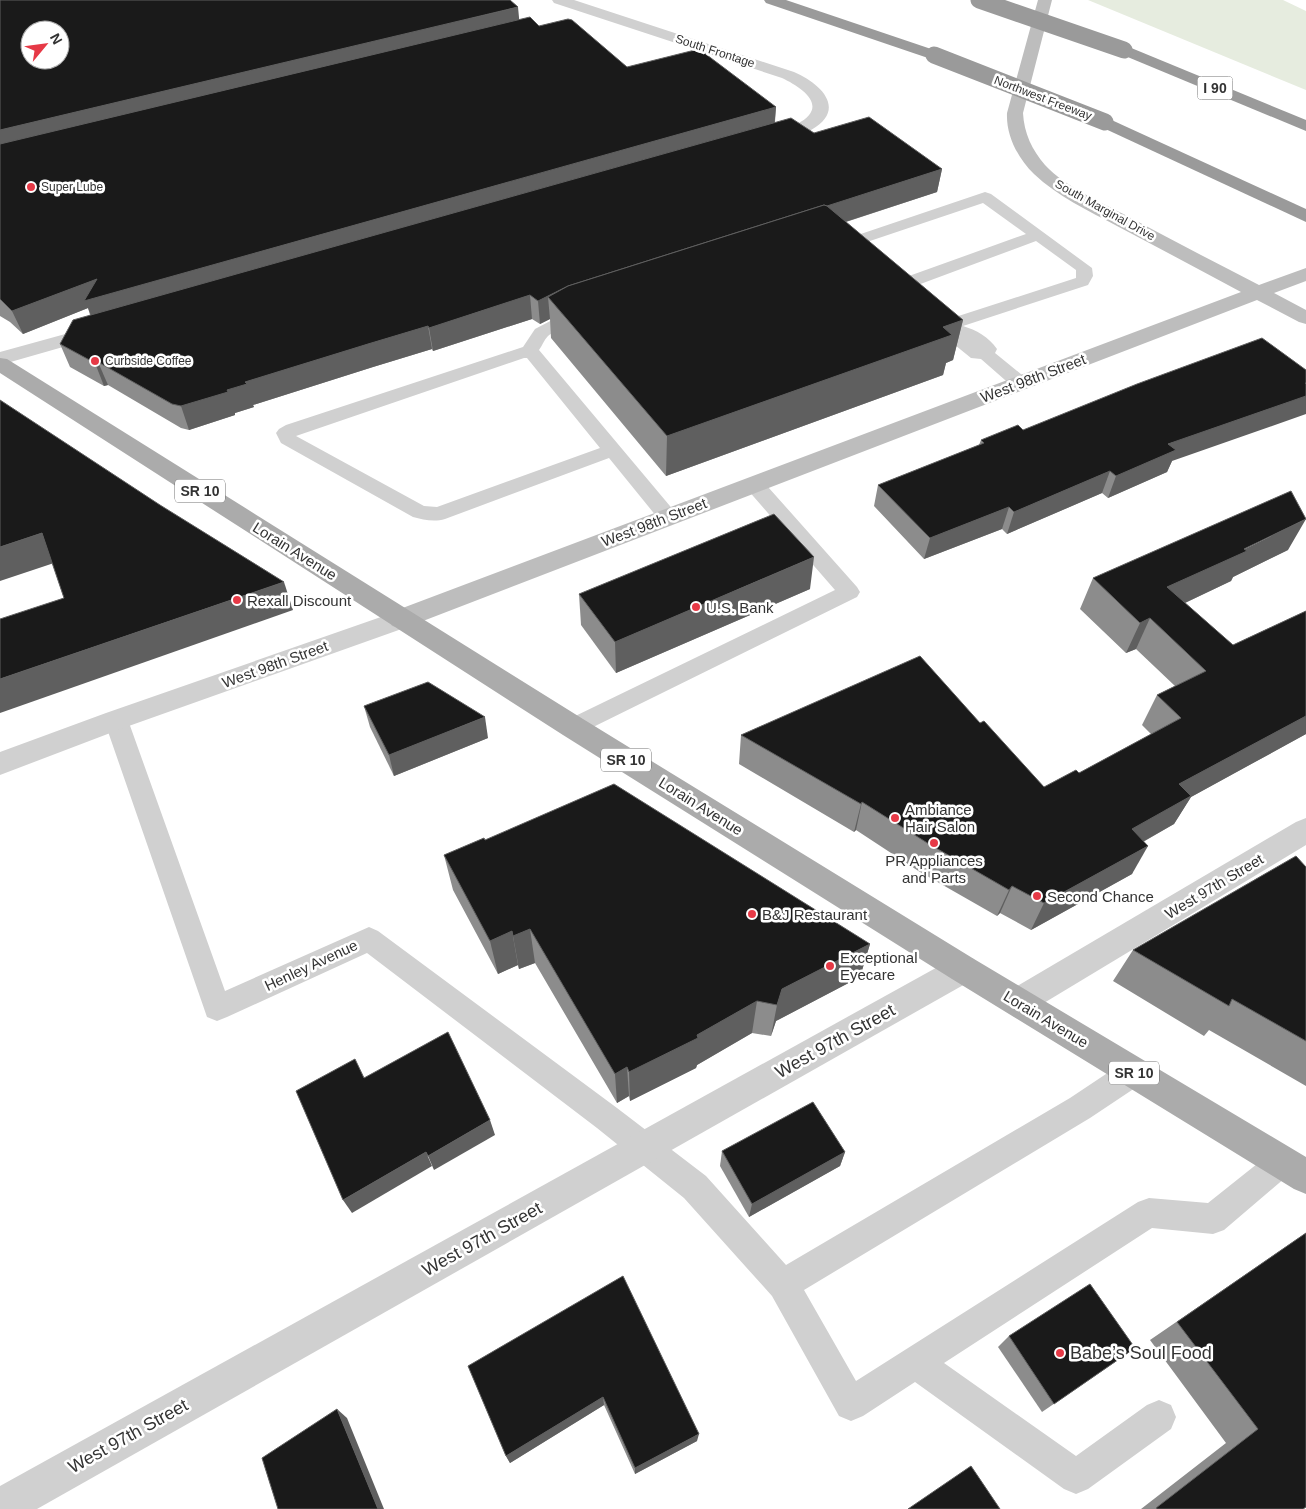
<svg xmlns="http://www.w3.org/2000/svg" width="1306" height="1509" font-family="Arial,sans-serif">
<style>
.green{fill:#e6ecdf}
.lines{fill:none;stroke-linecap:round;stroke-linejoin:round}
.lane{fill:#d0d0d0;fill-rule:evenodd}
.street{fill:#d0d0d0;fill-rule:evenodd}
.secondary{fill:#bdbdbd;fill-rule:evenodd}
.primary{fill:#ababab;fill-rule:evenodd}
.highway{fill:#9a9a9a;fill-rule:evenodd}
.highway-bridge{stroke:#9a9a9a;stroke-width:17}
.wall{fill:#8c8c8c}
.shaded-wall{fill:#5f5f5f}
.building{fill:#1a1a1a;stroke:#5f5f5f;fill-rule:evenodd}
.poi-dot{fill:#e63946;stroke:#fff;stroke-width:2}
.labels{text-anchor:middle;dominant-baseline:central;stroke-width:5;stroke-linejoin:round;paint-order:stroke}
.far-street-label{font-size:12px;fill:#333;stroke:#fff}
.far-poi-label{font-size:12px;fill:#333;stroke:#fff;text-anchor:start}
.shield{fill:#fff;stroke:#707070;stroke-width:1}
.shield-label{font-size:14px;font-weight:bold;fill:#333}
.street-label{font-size:15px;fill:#333;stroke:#fff}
.poi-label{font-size:15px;fill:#333;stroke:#fff;text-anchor:start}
.near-street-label{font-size:18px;fill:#333;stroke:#fff}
.near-poi-label{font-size:18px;fill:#333;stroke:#fff;text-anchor:start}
</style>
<rect width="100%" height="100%" fill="#fff"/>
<polygon class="green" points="1088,0 1283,0 1306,11 1306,90"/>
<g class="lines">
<g class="lane">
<path d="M985,192l6,2 101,74 1,8 -5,9 -125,41c13,4 26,11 34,23l-2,4 32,26 2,4 -2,4 -7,2 -7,-2 -32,-28 -10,-1 -21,-17 -5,-12 -5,-4 3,-4 133,-43v-8l-40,-29 -129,48h-12l-2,-4 2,-4 131,-47 -43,-31 -122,41 7,8 -2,4h-12l-13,-13 2,-3z"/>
<path d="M579,311l6,1 3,4c-7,9 -30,12 -40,20 -4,4 -6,10 -9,14l136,162 3,5 -3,5 -7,2 -7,-2 -52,-64 -164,61c-10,3 -22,1 -32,-2l-132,-74 -5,-10 3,-4 7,-4 237,-78 12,-18 23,-12zM524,358h3l73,90 -163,59 -13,-1 -128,-70z"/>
<polygon points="754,477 761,479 857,587 860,592 857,597 581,733 573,736 565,733 561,727 565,721 835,590 747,489 744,484 747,479"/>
<polygon points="116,711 124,714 128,720 225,991 369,927 378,931 617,1108 706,1176 786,1265 1070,1098 1124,1062 1134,1059 1144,1062 1148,1072 1144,1082 1090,1118 804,1290 856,1381 1138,1202 1149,1198 1208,1203 1272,1152 1282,1147 1292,1152 1297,1162 1292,1172 1224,1230 1213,1234 1152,1228 944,1363 1076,1456 1147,1405 1159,1400 1171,1405 1176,1417 1171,1429 1088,1489 1076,1494 1064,1489 915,1382 863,1416 851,1421 839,1416 772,1296 684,1198 597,1128 367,953 227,1017 217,1021 207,1017 104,720 108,714"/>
</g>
<g class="street">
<path d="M552,0h22l220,72c26,11 54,37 17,58 -13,7 -28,10 -42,13l-6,-1 -3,-4 3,-4c11,-3 24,-5 34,-10 33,-17 6,-36 -15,-46l-228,-75z"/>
<polygon points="98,325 105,327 108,331 105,335 0,365 0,352"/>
<polygon points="401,610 410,612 414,619 410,626 126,727 0,775 0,752 106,713"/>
<polygon points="1306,818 1306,845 1029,1012 1018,1017 1007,1012 1002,1002 1007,992 1296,822"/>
<polygon points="963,955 974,959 979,969 974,979 37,1509 0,1509 0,1486 952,959"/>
</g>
<path class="secondary" d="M1038,0h14l-29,113c1,20 9,37 22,52 20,22 58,38 84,52 43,23 87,46 130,68l47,-17v13l-32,12 32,17v14l-7,-2 -42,-22 -847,326 -9,2 -9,-2 -4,-7 4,-7 849,-320c-41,-22 -82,-44 -124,-66 -28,-15 -60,-30 -83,-52 -16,-16 -28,-38 -27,-61z"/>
<polygon class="primary" points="0,358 7,359 583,719 974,959 1306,1157 1306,1194 1294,1189 952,979 563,735 0,373"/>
<g class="highway">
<polygon points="764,0 786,0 940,52 942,55 940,58 928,58 766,3"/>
<polygon points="1124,45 1306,120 1306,131 1118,53 1116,50 1118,47"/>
<polygon points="1105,117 1306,209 1306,222 1099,126 1097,122 1099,118"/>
</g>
<g class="highway-bridge">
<polyline points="979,0 1124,50"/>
<polyline points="934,55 1105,122"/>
</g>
</g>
<g class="wall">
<polygon points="0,0 519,20 539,26 627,67 776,107 775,122 942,169 937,192 846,222 963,320 953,360 946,363 943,375 666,476 551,338 550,319 540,324 532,319 433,351 432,349 373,367 253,405 254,407 235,413 235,415 189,430 181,428 108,385 104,386 70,367 60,344 90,315 88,308 23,334 10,322 0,316"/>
<polygon points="1023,430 1172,461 1167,472 1108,498 1102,493 1007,534 1002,529 924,559 874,506 878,485 979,445 981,440"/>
<polygon points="1288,550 1233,577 1231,581 1185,603 1233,645 1306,611 1306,734 1191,797 1174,824 1143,842 1132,874 1031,930 1000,913 997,916 920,872 856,830 854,832 739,764 741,735 980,723 1044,787 1079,773 1151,734 1142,725 1157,695 1175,686 1136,649 1126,653 1080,609 1093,578"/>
<polygon points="810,589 616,673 581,625 579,594"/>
<polygon points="364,706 488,738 394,776 370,727"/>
<polygon points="485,840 870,944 860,977 776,1021 771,1036 752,1033 697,1065 696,1068 630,1101 629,1096 617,1103 535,963 519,969 518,965 498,974 453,890 444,855"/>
<polygon points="1306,867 1306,1086 1209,1030 1204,1036 1113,981 1133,950"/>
<polygon points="722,1151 845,1152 840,1166 749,1217 720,1166"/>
<polygon points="1306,1233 1303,1509 1141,1509 1226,1443 1150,1340"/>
<polygon points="623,1276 697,1441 635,1474 604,1405 510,1463 506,1456"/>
<polygon points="1009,1336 1121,1358 1042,1412 998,1347"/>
</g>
<g class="shaded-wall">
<polygon points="518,7 520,28 0,154 0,130"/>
<polygon points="776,107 774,129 94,323 88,308 23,334 12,311 97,279"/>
<polygon points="942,169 937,192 562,314 548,297 550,319 540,324 538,301 556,292"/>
<polygon points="530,295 532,319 433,351 429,328"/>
<polygon points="963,320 953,360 946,363 943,375 666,476 667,436 943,327"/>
<polygon points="428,326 432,349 373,367 253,405 254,407 235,413 235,415 189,430 181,406 227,390 245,382 368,344"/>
<polygon points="98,362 108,385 104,386 95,363"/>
<polygon points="1306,383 1306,414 1172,461 1167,472 1108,498 1116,476 1168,444"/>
<polygon points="1110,471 1102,493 1007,534 1014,512"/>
<polygon points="1009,507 1002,529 924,559 930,538"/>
<polygon points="1306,519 1288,550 1233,577 1231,581 1153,618 1167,587"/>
<polygon points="42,533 57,562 0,581 0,547"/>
<polygon points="814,557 810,589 616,673 615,642"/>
<polygon points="284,582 293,610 0,713 0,679"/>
<polygon points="1150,618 1136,649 1126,653 1140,623"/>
<polygon points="1306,716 1306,734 1191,797 1174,824 1116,857 1132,829 1179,784"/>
<polygon points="485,717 488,738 394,776 389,755"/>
<polygon points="862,802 856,830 854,832 861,804"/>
<polygon points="1148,846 1132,874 1031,930 1044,903"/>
<polygon points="1012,886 1000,913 997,916 1009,890"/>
<polygon points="530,929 535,963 519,969 513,936"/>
<polygon points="512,931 518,965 498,974 490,941"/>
<polygon points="870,944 860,977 776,1021 771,1036 777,1005 782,989"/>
<polygon points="757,1001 752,1033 697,1065 696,1068 630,1101 629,1072 697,1035"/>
<polygon points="627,1067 629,1096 617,1103 615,1074"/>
<polygon points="490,1120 495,1135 434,1170 428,1156"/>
<polygon points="426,1152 432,1166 352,1213 343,1200"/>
<polygon points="845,1152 840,1166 749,1217 752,1204"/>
<polygon points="603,1397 604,1405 510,1463 506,1456"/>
<polygon points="337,1409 347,1418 384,1509 378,1509"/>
<polygon points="699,1434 697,1441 635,1474 635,1468"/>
</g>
<g class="building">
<path d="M0,0h510l8,7 -518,123zM30,30h30v30h-30z"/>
<polygon points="530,17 539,26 568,19 572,20 627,67 699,49 776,107 84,301 97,279 12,311 0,299 0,144"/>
<polygon points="869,117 942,169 827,206 824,205 568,286 538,301 530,295 429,328 428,326 368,344 245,382 247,384 227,390 228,392 181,406 172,404 98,362 95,363 60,344 73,320 791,118 814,133"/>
<polygon points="824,205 827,206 963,320 943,327 952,335 667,436 548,297 568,286"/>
<polygon points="1262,338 1306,370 1306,383 1305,383 1306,384 1306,396 1168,444 1176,450 1116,476 1110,471 1014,512 1009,507 930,538 878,485 984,443 981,440 1018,425 1023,430 1137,384"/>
<polygon points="0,400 160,505 284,582 0,679 0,619 64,598 42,533 0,547"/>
<polygon points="1291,491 1306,519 1244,549 1247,551 1167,587 1233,645 1306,611 1306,716 1179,784 1191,796 1132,829 1148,846 1044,903 1012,886 1009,890 929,844 862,802 861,804 741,735 920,656 980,723 984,721 1044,787 1076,770 1079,773 1181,718 1157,695 1206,671 1150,618 1140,623 1093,578"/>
<polygon points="774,514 814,557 615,642 579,594"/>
<polygon points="428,682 485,717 389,755 364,706"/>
<polygon points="614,784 870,944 782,989 777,1005 757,1001 697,1035 698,1038 629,1072 627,1067 615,1074 530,929 513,936 512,931 490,941 444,855 484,838 485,840"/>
<polygon points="1296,856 1306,867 1306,1041 1232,999 1229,1006 1133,950"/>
<polygon points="448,1032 490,1120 428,1156 426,1152 343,1200 296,1091 355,1059 364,1078"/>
<polygon points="813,1102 845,1152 752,1204 722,1151"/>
<polygon points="1306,1233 1306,1507 1303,1509 1157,1509 1156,1508 1258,1429 1177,1322"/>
<polygon points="623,1276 699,1434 635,1468 603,1397 506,1456 468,1366"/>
<polygon points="1090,1284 1135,1348 1054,1404 1009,1336"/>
<polygon points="337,1409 378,1509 278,1509 262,1458"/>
<polygon points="971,1466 1000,1509 908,1509"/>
</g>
<g class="poi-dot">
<circle cx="31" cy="187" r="5"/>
<circle cx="95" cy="361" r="5"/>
<circle cx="237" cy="600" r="5"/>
<circle cx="696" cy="607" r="5"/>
<circle cx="895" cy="818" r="5"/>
<circle cx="934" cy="843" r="5"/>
<circle cx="1037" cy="896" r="5"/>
<circle cx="752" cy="914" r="5"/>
<circle cx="830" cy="966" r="5"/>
<circle cx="1060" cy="1353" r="5"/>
</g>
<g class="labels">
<g class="far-street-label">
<text transform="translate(715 51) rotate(18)">South Frontage</text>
<text transform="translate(1043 98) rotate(21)">Northwest Freeway</text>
<text transform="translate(1105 210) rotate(29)">South Marginal Drive</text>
</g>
<g class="far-poi-label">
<text x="41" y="187">Super Lube</text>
<text x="105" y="361">Curbside Coffee</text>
</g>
<g class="shield">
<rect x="1197.5" y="76.5" width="35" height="23" rx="4"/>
<rect x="175" y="479.5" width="50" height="23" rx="4"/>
<rect x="601" y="748.5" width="50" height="23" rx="4"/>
<rect x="1109" y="1061.5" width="50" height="23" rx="4"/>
</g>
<g class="shield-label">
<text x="1215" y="88">I 90</text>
<text x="200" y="491">SR 10</text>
<text x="626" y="760">SR 10</text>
<text x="1134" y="1073">SR 10</text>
</g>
<g class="street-label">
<text transform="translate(1033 378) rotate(-21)">West 98th Street</text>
<text transform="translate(654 522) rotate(-21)">West 98th Street</text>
<text transform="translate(295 551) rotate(32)">Lorain Avenue</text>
<text transform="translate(275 664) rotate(-20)">West 98th Street</text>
<text transform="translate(701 806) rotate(32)">Lorain Avenue</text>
<text transform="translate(1214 886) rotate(-31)">West 97th Street</text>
<text transform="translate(311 965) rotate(-25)">Henley Avenue</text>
<text transform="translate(1046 1019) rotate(31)">Lorain Avenue</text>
</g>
<g class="poi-label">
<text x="247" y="600">Rexall Discount</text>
<text x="706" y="607">U.S. Bank</text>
<text x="905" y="809">Ambiance<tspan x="905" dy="17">Hair Salon</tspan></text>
<text x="934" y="860" text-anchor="middle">PR Appliances<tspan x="934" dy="17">and Parts</tspan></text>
<text x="1047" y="896">Second Chance</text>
<text x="762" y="914">B&amp;J Restaurant</text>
<text x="840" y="957">Exceptional<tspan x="840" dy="17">Eyecare</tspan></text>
</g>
<g class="near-street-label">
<text transform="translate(835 1041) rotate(-29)">West 97th Street</text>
<text transform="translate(482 1239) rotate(-29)">West 97th Street</text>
<text transform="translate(128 1436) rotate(-29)">West 97th Street</text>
</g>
<g class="near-poi-label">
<text x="1070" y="1353">Babe’s Soul Food</text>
</g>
</g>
<g transform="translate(45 45) rotate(61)"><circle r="24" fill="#ffffff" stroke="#adadad"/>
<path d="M0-4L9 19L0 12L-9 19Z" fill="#e63946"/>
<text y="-8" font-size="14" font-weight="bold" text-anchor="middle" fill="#333333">N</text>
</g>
</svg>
